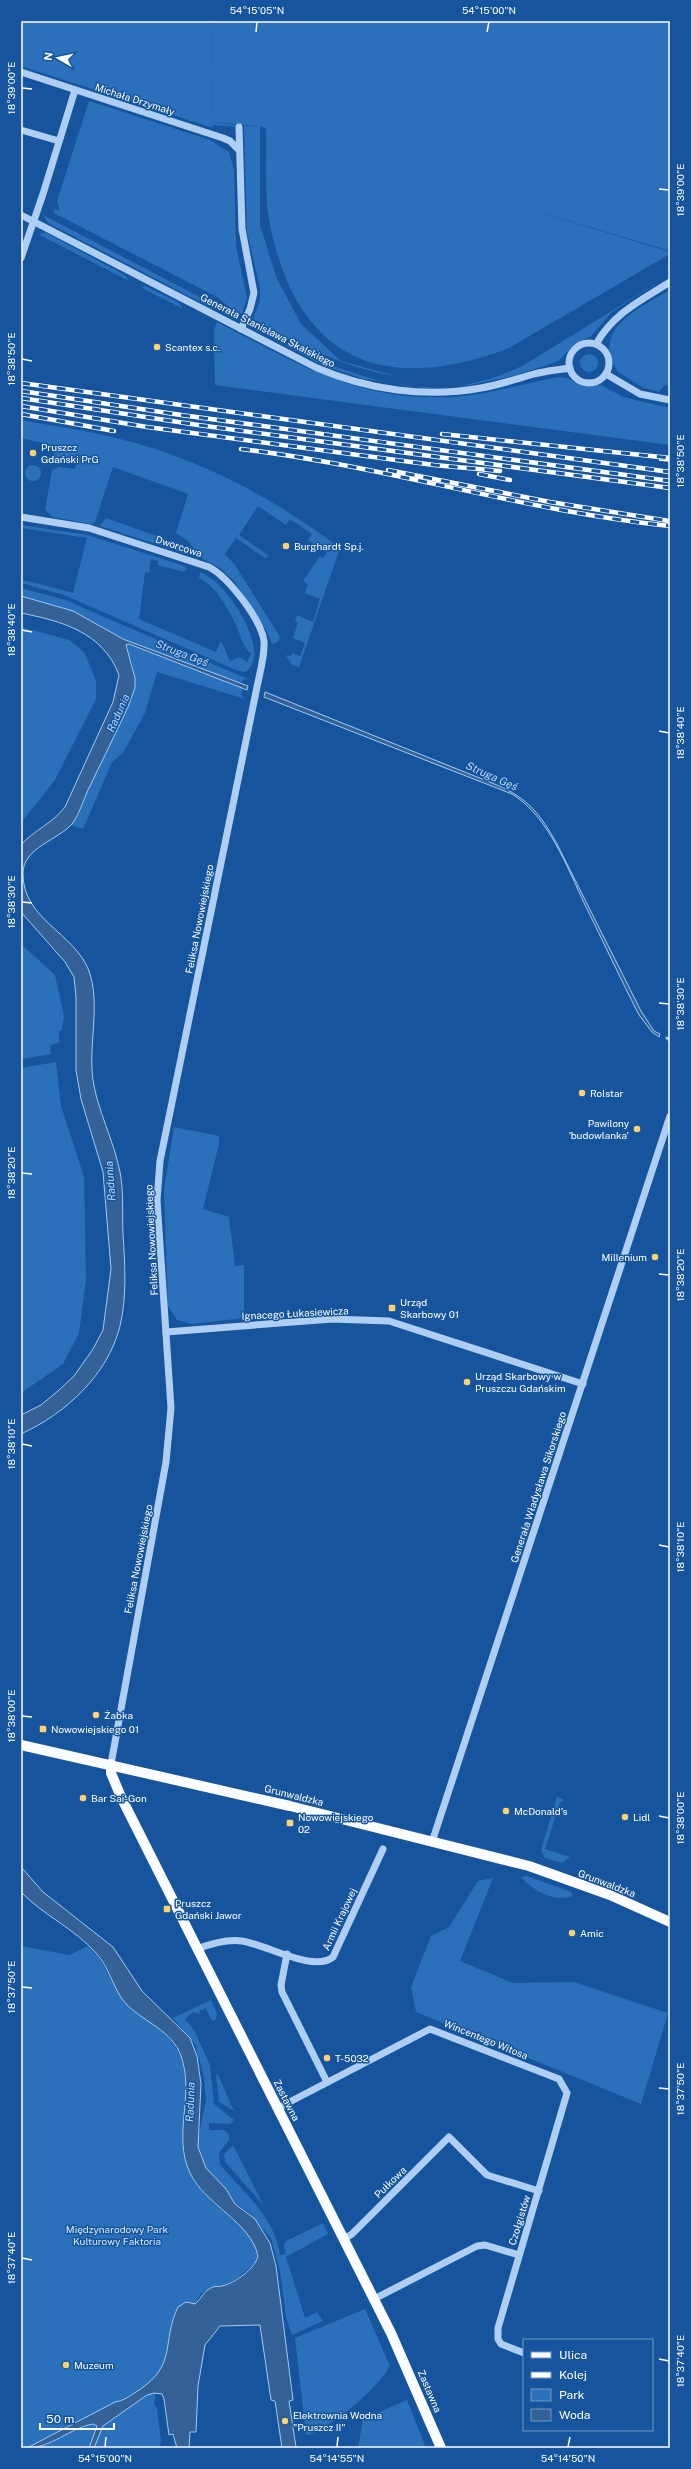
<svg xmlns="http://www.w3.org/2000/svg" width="691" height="2469" font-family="'Public Sans',sans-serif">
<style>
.green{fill:#2a70bb}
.water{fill:#346297;stroke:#a1caf5}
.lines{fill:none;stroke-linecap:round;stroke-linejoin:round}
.stream{stroke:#a1caf5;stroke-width:3}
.minor{stroke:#aecff3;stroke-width:7}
.major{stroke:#fafcff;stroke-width:10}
.rail-casing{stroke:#fff;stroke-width:4.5}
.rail{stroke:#16559e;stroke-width:3;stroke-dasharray:9;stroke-linecap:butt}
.ticks{fill:none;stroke:#fff;stroke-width:1.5}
.poi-dot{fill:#ffd270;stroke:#16559e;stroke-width:1.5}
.labels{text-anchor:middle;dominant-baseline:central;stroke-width:3;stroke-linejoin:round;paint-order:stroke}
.street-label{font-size:10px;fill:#fff;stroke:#16559e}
.poi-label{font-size:10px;fill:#fff;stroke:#16559e;text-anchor:start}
.park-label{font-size:10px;fill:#d6e9fd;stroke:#16559e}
.water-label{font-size:11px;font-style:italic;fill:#bbd9f9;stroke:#16559e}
.neatline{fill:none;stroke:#fff;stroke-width:1.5}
.ticks-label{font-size:10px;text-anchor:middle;fill:#fff}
</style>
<rect width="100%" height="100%" fill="#16559e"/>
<g class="green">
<polygon points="21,21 211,21 213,122 235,125 235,127 213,125 213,128 21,66"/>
<path d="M211,21h459v230l-154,-46 154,47v2l-163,95c-125,46 -209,11 -237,-124 -6,-29 -3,-67 -4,-97l-6,-2v99l17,54 24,45 40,37 58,16c-54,-9 -99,-31 -146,-58l7,-19v-12l-13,-56 -3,-106h12l-43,-4z"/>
<polygon points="89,101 210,140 229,152 234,170 236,246 247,298 242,314 233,310 217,297 54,213 54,209 60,211 57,201"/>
<polygon points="43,215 215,305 216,310 48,223"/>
<polygon points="46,233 125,275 129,281 38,234"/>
<path d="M670,275l-58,37 -21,24 -19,10 -13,15 -46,15 -43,9 -44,3 -62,-9 -42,-14 -69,-37c87,45 174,86 271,37z"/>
<polygon points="145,286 178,302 183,309 142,288"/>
<path d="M670,290v96l-5,-1 -6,7 -17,-5 -24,-15c-28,-44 21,-63 52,-82z"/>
<path d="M217,322c80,42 144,81 238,75 36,-3 70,-14 104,-20l8,1 17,8 17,-1 22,12 47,11v37l-455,-60 -1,-55z"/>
<circle cx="589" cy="363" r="9"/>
<path d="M21,420c32,6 64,10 95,18 83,20 156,59 224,110l-41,119 -7,-2 -6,-10 5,1 1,-3 8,3 5,-13 -12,-5 5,-16 -3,-1 2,-6 16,7 7,-23 -15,-6 3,-9 -5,-3 17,-25 3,2 4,-5 -19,-13 4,-6 -22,-15 -4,6 -28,-19 -19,29 30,21 -4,2 -29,-20 -11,16 10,11 45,72 -2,5 -6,2 -6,-14 -31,-48 -15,-14 -17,-9 -15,-18 -12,-8 12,-39 -75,-27 -18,55 -4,2 -38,-7 -8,-7 7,-40 7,-3 16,2 1,-5 -20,-4 -2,-5 1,-9 -34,-8z"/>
<circle cx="33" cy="473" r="8"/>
<polygon points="106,518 182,545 193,556 100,526"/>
<path d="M21,525l66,10 98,31 2,3 -3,3 -26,-7v-4l-7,-2 -2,14 -4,-1 -6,47 77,33 5,-11 9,20 9,-4 8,5 4,-8c-9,-8 -11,-21 -16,-31 -8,-16 -20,-38 -36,-45l1,-6c6,3 11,6 16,10 17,15 56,72 29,90l-9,-2 -172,-75 -43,-12v-3l14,3v3l1,-3 37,10 14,-55 -66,-10z"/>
<polygon points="21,588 65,600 250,680 245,679 241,682 230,680 123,639 73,611 21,596"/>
<polygon points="21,627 69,640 84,652 96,680 96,699 55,780 21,823"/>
<path d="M128,644l115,44 -2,7 4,4 -88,-27 -12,41 -22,40 -11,9 -29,67 -12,-4 61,-127c6,-18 1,-36 -7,-52z"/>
<polygon points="21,944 55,975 64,1016 62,1030 59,1031 59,1043 50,1045 51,1054 22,1059"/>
<polygon points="56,1062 61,1106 84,1177 86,1280 79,1333 63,1364 21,1393 21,1068"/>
<polygon points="174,1127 219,1136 219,1144 203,1209 229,1217 235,1266 244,1265 244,1318 192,1324 177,1320 168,1306 164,1190"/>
<polygon points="557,1797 563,1799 563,1802 560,1802 545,1849 570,1857 562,1863 545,1858 541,1850"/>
<path d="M527,1876l44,16 1,4c-17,7 -40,-6 -51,-19z"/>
<polygon points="493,1878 460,1961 513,1983 574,1982 668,2013 641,2104 416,2012 411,1987 431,1936 449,1927 478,1881"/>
<path d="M21,1946l48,9 19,-9c14,12 18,27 28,42 21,32 62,42 68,82 6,35 -11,72 7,105 6,11 14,20 23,28 14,14 49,35 43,59l-19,16 -16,8h-8l-14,8 -5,10h-13l-8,13 -8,41 -7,15 -5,31 3,4 4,32 -1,8h-139z"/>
<path d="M211,2000l6,14 -1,5 -4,2 -6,-13 -7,3 2,3 -8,-2 -8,7 9,11 16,35 4,39 20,16 -4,4 -21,-1v7h15l5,5v5l-10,13 1,12c24,27 55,53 60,90l6,-1 -2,-8 2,-5 37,-18 5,11 -42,23 19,61 12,-6 6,9 -31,14 -6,-18 -6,-46 -9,-33 -22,-25 -16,-12 -7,-12 -20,-21 -6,-11 -2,-10 2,-18 6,-29 -2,-23 -9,-33 -22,-26z"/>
<polygon points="216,2075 218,2075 234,2111 219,2102"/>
<polygon points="233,2145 264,2206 225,2162 224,2154"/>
<path d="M365,2309l25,57c-15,25 -54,57 -81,69l-3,-1 -11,-96z"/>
<polygon points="407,2400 426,2448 358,2448 363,2419"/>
</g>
<g class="water">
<path d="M21,596l52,15 50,28 125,47 -1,4 -118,-46 -3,1 9,33v10l-7,19c-13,28 -27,56 -40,83 -5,11 -9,25 -16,34 -14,16 -49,24 -49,49 -1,46 52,60 66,98 12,34 -1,73 4,109 4,29 21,61 27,92 4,20 2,42 3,62 2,30 4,63 -3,92 -12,49 -55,88 -99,108v-19l20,-10 17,-14 16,-15 19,-27 10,-19 8,-61 -8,-97 -22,-73 -5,-29v-73l-2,-20 -9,-15 -44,-50v-67c13,-15 32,-22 44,-38l48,-105 6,-27c-16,-43 -58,-54 -98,-62z"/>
<path d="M265,692l232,93c31,13 44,30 60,59l84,167 13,20 6,3 -1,3 -7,-5 -13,-17c-19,-37 -36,-74 -54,-110 -18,-38 -36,-88 -73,-111l-248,-97z"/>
<path d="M21,1867l22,25 70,55 29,44 48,47 7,18 4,28 -3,63 8,21 20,21 9,15 20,15 15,24 6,23 17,134 -4,1 7,46 5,1h-19l-7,-47 -4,-1 -11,-75 -40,1 -15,19 -7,41 -2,46h-6l-1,16h-12l-4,-14 -4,1 -5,-36 -2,-5 -8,-1 -7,2 -44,31 -9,22h-5l8,-22 -4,-2c-23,4 -42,24 -66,24l88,-46c9,-1 16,-7 24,-12 39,-26 22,-48 39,-83l8,-5 9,2c7,-6 8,-13 18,-17 2,-1 6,0 9,-1 13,-3 33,-17 36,-30 -7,-34 -53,-51 -68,-83 -18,-38 5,-78 -9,-117 -9,-25 -35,-33 -54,-51 -14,-15 -17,-37 -31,-52 -21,-24 -53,-38 -75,-61z"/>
</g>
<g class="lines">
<polyline class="stream" points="667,1038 670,1040"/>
<g class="minor">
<polyline points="21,72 223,138 230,141 239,150"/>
<polyline points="239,127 242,229 254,293 250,309 241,329"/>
<polyline points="21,130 59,141"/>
<path d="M21,215l296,153c51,22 109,30 164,20 18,-3 35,-9 53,-14 11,-3 24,-4 36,-6"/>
<polyline points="21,258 43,194 75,90"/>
<circle cx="589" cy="363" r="20"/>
<path d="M596,344c18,-31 44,-43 74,-62"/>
<polyline points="606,374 640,394 670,400"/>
<path d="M21,517l68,11 120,39c19,10 52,52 55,74 1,15 -4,31 -7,46l-97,474 -3,39 14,208 -5,54 -55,302"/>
<polyline points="166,1332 332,1319 389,1321 583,1384"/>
<polyline points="432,1842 670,1116"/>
<path d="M197,1949c13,-5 31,-10 45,-8 23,3 72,32 91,16l50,-108"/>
<polyline points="287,1954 281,1985 282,1992 327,2082"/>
<polyline points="278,2108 430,2029 559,2079 567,2093 498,2328 498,2339 501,2344 524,2353"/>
<polyline points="344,2239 352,2234 449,2137 487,2175 539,2191"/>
<polyline points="374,2299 477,2246 485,2245 519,2255"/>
</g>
<g class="major">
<polyline points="21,1745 290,1806 529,1866 610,1895 670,1922"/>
<polyline points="111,1764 111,1773 121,1797 391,2333 441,2448"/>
</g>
<defs>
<g id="rail">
<polyline points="21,383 670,472"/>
<polyline points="21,391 181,415 670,481"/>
<polyline points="21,398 198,425 670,488"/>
<polyline points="21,406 147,427 434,465 500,471"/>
<polyline points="21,414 114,431"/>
<polyline points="442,434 670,458"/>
<path d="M241,449c144,17 283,62 429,77"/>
<polyline points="388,470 550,502 669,521"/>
<polyline points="479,474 510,480"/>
</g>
</defs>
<use href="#rail" class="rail-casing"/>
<use href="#rail" class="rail"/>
</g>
<path class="ticks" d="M256,32l1,-10M487,32l2,-10M22,88l10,1M659,189l10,1M22,359l10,2M659,460l10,1M22,630l10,2M659,731l10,2M22,902l10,1M659,1003l10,1M22,1173l10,1M659,1274l10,1M22,1444l10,2M659,1545l10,2M22,1716l10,1M659,1816l10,2M22,1987l10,1M659,2088l10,1M22,2258l10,2M659,2359l10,2M105,2447l1,-10M337,2447l1,-10M568,2447l2,-10"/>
<g class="poi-dot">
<circle cx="157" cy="347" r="4"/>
<circle cx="33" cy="453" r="4"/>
<circle cx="286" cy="546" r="4"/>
<circle cx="582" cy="1093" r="4"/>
<circle cx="637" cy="1129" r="4"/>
<circle cx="655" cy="1257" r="4"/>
<rect x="388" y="1304" width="8" height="8" rx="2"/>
<circle cx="467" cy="1382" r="4"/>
<circle cx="96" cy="1715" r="4"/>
<rect x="39" y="1725" width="8" height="8" rx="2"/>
<circle cx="83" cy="1798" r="4"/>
<circle cx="506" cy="1811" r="4"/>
<circle cx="625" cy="1817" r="4"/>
<rect x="286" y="1819" width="8" height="8" rx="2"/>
<rect x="163" y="1905" width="8" height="8" rx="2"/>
<circle cx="572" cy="1933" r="4"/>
<circle cx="327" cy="2058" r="4"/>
<circle cx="66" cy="2365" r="4"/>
<circle cx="285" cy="2421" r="4"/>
</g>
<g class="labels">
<g class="street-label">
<text transform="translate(135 99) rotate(18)">Michała Drzymały</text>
<text transform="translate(268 330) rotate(27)">Generała Stanisława Skalskiego</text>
<text transform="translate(179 546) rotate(18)">Dworcowa</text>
<text transform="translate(199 919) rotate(-79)">Feliksa Nowowiejskiego</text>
<text transform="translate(151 1240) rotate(-93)">Feliksa Nowowiejskiego</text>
<text transform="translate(295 1313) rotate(-3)">Ignacego Łukasiewicza</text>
<text transform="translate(538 1487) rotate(-72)">Generała Władysława Sikorskiego</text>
<text transform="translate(138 1559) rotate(-79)">Feliksa Nowowiejskiego</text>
<text transform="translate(294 1795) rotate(14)">Grunwaldzka</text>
<text transform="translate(607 1883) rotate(21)">Grunwaldzka</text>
<text transform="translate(339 1919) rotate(-65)">Armii Krajowej</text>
<text transform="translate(486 2039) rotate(22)">Wincentego Witosa</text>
<text transform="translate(287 2100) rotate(63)">Zastawna</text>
<text transform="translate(390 2182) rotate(-44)">Pułkowa</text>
<text transform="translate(519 2220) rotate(-73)">Czołgistów</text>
<text transform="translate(430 2391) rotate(67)">Zastawna</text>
</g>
<g class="poi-label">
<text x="165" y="347">Scantex s.c.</text>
<text x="41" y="447">Pruszcz<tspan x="41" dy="12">Gdański PrG</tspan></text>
<text x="294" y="546">Burghardt Sp.j.</text>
<text x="590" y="1093">Rolstar</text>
<text x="629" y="1123" text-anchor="end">Pawilony<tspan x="629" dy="12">'budowlanka'</tspan></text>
<text x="647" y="1257" text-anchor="end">Millenium</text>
<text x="400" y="1302">Urząd<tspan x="400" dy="12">Skarbowy 01</tspan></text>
<text x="475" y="1376">Urząd Skarbowy w<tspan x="475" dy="12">Pruszczu Gdańskim</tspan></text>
<text x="104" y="1715">Żabka</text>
<text x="51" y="1729">Nowowiejskiego 01</text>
<text x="91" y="1798">Bar Sai-Gon</text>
<text x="514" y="1811">McDonald's</text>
<text x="298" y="1817">Nowowiejskiego<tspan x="298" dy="12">02</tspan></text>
<text x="633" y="1817">Lidl</text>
<text x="175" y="1903">Pruszcz<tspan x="175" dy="12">Gdański Jawor</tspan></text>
<text x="580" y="1933">Amic</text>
<text x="335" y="2058">T-5032</text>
<text x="74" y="2365">Muzeum</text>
<text x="293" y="2415">Elektrownia Wodna<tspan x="293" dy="12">"Pruszcz II"</tspan></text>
</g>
<g class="park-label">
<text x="117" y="2229">Międzynarodowy Park<tspan x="117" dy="12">Kulturowy Faktoria</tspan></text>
</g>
<g class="water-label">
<text transform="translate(182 653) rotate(21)">Struga Gęś</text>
<text transform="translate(118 713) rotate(-66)">Radunia</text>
<text transform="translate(492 776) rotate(24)">Struga Gęś</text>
<text transform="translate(110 1181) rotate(-94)">Radunia</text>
<text transform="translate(190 2102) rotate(-88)">Radunia</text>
</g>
</g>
<rect width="691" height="2469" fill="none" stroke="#16559e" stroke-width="44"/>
<rect x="523" y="2339" width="130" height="92" fill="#16559e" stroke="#7399c5"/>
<rect x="531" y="2352" width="20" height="6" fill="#fafcff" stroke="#7399c5"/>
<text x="559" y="2359" font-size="12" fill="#ffffff">Ulica</text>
<rect x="531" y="2372" width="20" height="6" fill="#ffffff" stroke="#7399c5"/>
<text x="559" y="2379" font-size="12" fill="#ffffff">Kolej</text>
<rect x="531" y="2389" width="20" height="12" fill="#2a70bb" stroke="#7399c5"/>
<text x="559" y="2399" font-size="12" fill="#ffffff">Park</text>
<rect x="531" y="2409" width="20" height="12" fill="#346297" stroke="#7399c5"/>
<text x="559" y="2419" font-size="12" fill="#ffffff">Woda</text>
<g transform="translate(58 58) rotate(279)" stroke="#16559e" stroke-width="3" paint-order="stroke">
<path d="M0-3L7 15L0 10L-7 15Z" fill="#ffffff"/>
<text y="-6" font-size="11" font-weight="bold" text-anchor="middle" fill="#ffffff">N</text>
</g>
<path d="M40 2423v6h74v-6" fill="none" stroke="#ffffff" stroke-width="2"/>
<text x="46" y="2423" font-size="12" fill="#ffffff" stroke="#16559e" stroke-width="3" paint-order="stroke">50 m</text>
<rect x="22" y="22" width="647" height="2425" class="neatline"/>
<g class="ticks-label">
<text x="257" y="14">54°15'05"N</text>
<text x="489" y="14">54°15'00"N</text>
<text transform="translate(11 88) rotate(-90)" y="4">18°39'00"E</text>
<text transform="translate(680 190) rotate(-90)" y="4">18°39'00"E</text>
<text transform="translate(11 359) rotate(-90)" y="4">18°38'50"E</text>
<text transform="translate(680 461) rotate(-90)" y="4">18°38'50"E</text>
<text transform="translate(11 630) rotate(-90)" y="4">18°38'40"E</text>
<text transform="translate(680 733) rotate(-90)" y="4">18°38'40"E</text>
<text transform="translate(11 902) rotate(-90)" y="4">18°38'30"E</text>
<text transform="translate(680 1004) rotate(-90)" y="4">18°38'30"E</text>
<text transform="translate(11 1173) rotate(-90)" y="4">18°38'20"E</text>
<text transform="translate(680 1275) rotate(-90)" y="4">18°38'20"E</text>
<text transform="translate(11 1444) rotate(-90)" y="4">18°38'10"E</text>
<text transform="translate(680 1547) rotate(-90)" y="4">18°38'10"E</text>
<text transform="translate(11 1716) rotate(-90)" y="4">18°38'00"E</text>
<text transform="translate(680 1818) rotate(-90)" y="4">18°38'00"E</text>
<text transform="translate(11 1987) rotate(-90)" y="4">18°37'50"E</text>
<text transform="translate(680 2089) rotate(-90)" y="4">18°37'50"E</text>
<text transform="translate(11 2258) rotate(-90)" y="4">18°37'40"E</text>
<text transform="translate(680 2361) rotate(-90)" y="4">18°37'40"E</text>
<text x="105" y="2462">54°15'00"N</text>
<text x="337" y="2462">54°14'55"N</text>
<text x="568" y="2462">54°14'50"N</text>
</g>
</svg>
